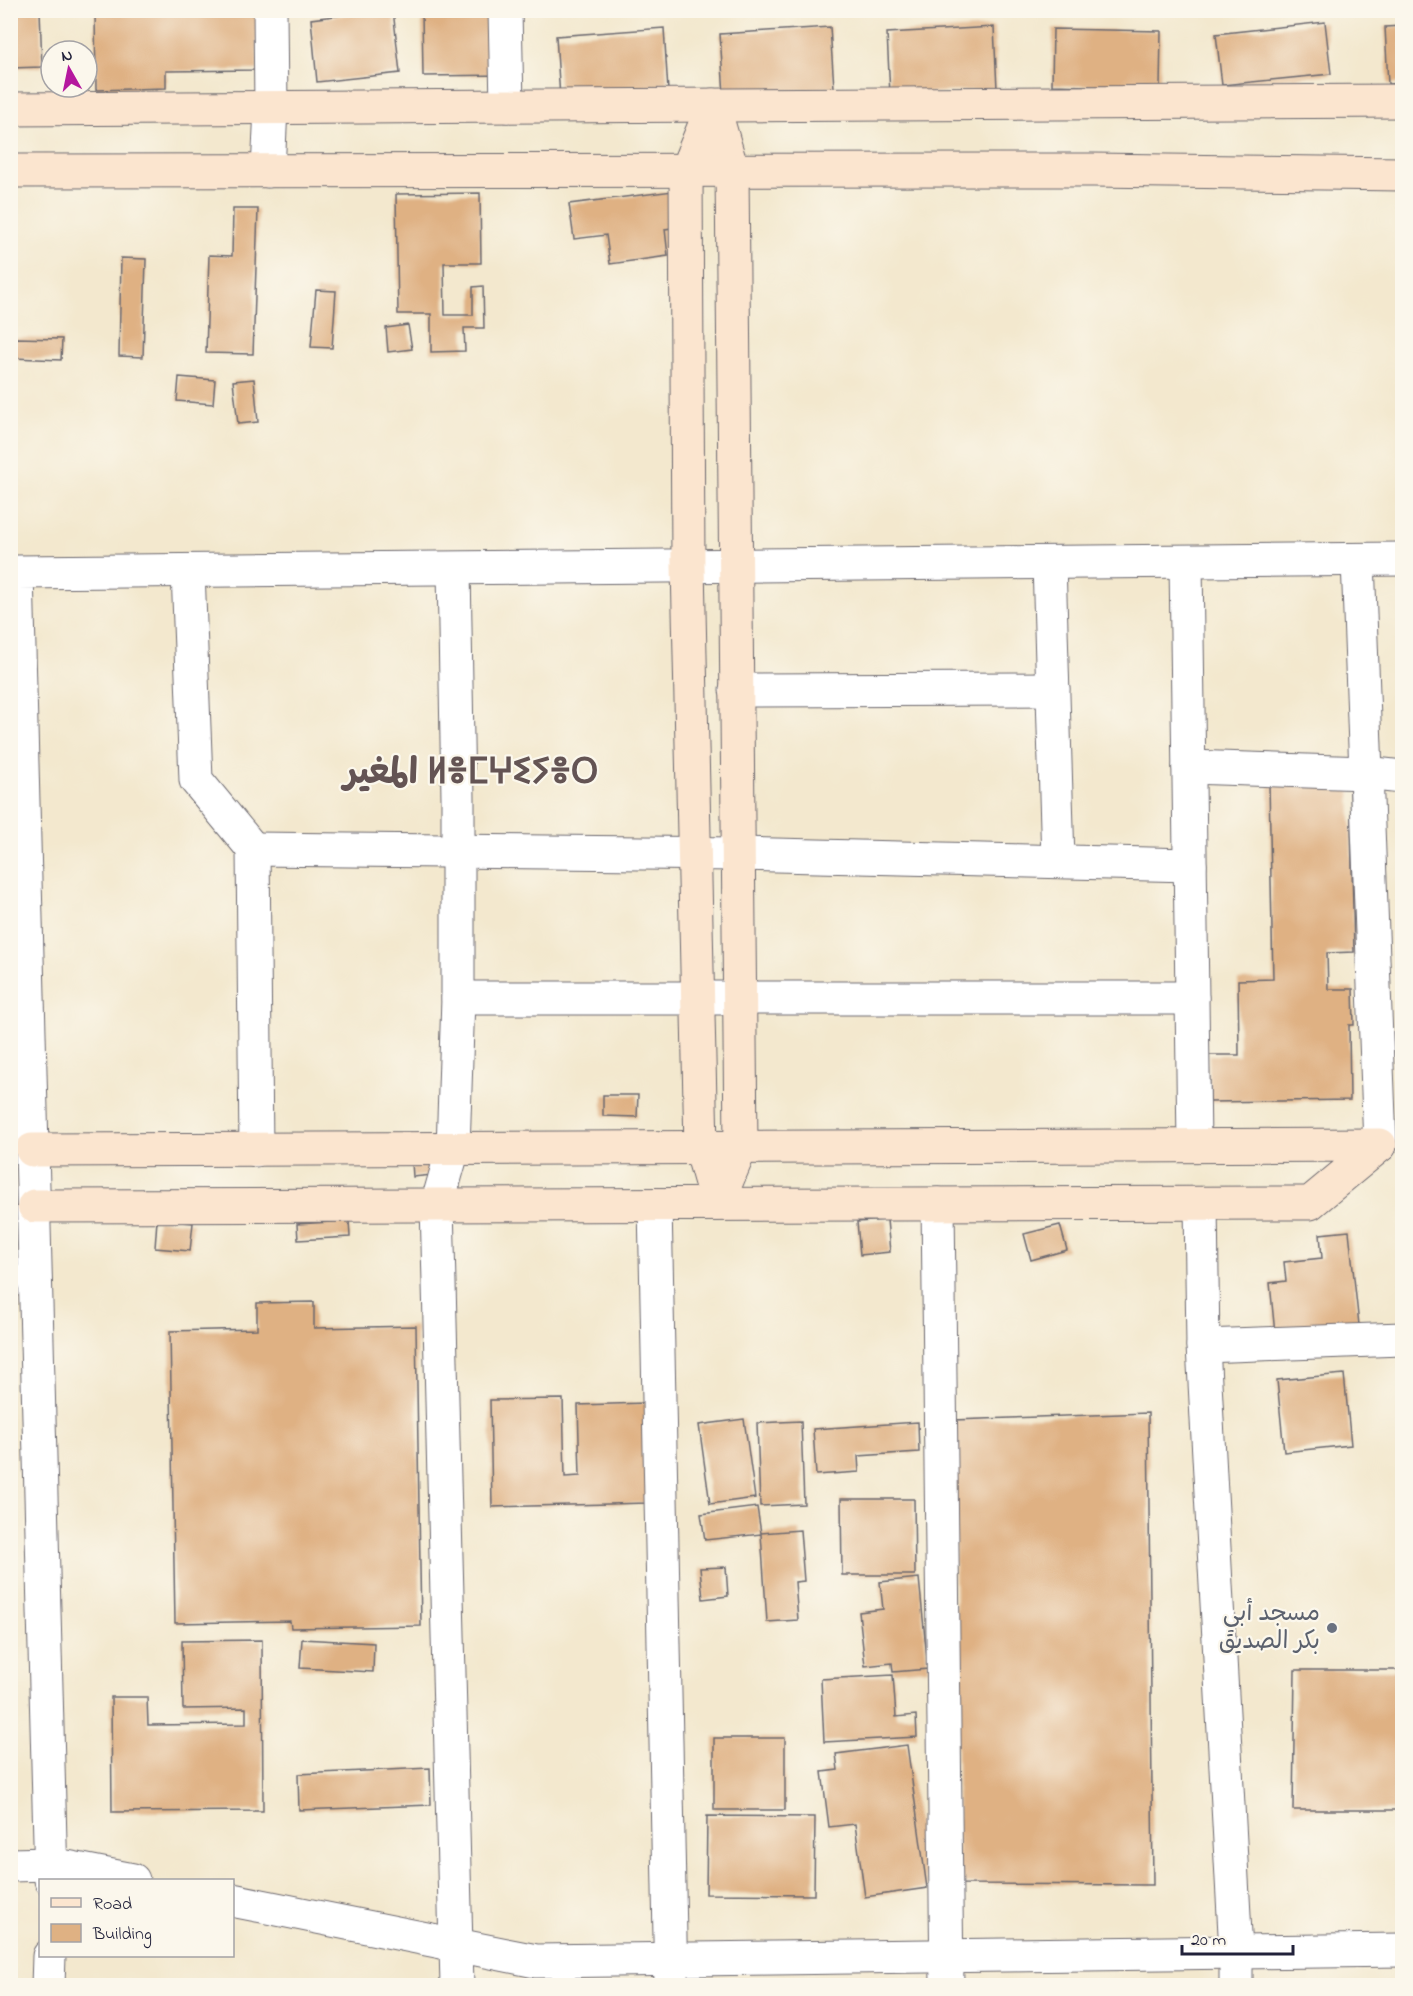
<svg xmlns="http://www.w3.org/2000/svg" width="1413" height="1996" font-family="'Indie Flower','Playpen Sans Arabic','Noto Sans Tifinagh',sans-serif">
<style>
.building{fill:#dfb183}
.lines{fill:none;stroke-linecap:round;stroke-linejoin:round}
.street-casing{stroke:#6b676e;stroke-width:35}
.secondary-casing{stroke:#6b676e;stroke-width:35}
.street{stroke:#fff;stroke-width:33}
.secondary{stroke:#fbe5cf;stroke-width:33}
.worship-dot{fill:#6b7280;stroke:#fbf7ec;stroke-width:2}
.labels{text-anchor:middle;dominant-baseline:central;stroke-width:4.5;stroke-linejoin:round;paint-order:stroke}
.worship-label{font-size:24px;fill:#5b616d;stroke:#fbf7ec;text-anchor:end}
.town-label{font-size:36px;font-weight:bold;fill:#645454;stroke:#fbf7ec}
</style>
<rect width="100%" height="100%" fill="#fbf7ec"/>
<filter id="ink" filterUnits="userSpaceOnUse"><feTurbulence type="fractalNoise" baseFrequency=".0167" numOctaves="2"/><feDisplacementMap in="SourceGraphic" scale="12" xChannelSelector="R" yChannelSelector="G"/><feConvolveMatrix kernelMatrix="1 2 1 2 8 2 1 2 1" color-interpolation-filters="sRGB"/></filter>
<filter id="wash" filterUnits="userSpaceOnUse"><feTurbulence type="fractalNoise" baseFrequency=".008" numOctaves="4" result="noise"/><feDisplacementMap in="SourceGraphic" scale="24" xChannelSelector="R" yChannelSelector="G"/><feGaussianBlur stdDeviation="1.35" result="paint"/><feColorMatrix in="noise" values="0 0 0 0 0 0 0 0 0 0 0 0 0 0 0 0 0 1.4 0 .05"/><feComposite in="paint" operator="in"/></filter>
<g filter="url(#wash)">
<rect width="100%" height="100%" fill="#f3e8ce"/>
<g id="blocks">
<g class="building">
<polygon points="10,10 40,10 42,67 10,68"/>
<polygon points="95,10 257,10 258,70 166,71 166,88 96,90"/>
<polygon points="382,10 393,10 400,73 317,82 311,19"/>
<polygon points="422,10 509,10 509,75 423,76"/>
<polygon points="1325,22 1331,74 1222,85 1216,34"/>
<polygon points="1402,26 1402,83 1388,84 1385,27"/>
<polygon points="830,27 834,88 724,95 720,34"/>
<polygon points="994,27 997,89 890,95 887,33"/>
<polygon points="664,28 668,91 560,98 556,36"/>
<polygon points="1053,29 1161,31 1160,88 1052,85"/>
<polygon points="681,190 686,226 665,229 668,256 610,264 606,235 574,239 569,204"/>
<polygon points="480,193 481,263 444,263 445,315 473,315 473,287 483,286 484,328 464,328 465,351 431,352 431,314 398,314 396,194"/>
<polygon points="233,209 258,209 253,354 206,353 209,255 232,256"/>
<polygon points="121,258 146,259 143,357 119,356"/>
<polygon points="316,290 336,291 332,348 311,347"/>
<polygon points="408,325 412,349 388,352 386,328"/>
<polygon points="14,338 62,339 61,360 13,358"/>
<polygon points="179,377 215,380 213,404 177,401"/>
<polygon points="254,379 258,422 238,424 233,381"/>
<polygon points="1350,782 1354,952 1327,953 1328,989 1353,989 1354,1025 1349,1025 1350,1100 1210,1102 1209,1055 1239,1055 1238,980 1273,979 1269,784"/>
<polygon points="603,1095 638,1095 637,1117 603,1116"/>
<polygon points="441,1159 442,1174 413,1177 412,1162"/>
<polygon points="157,1220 193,1223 190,1251 155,1248"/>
<polygon points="887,1220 890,1252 860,1255 857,1222"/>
<polygon points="349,1221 350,1237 298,1240 297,1224"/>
<polygon points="1060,1225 1067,1250 1031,1260 1024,1234"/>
<polygon points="1349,1231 1359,1325 1275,1334 1270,1283 1286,1281 1284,1262 1322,1258 1320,1234"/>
<polygon points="314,1302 314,1328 416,1326 421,1626 291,1628 290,1621 175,1623 170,1331 257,1329 257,1303"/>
<polygon points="1344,1374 1351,1445 1284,1452 1277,1380"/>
<polygon points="563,1399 565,1477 580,1476 578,1405 646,1403 648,1503 492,1507 490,1400"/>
<polygon points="1148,1413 1153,1885 958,1884 954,1420"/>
<polygon points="744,1419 755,1498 710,1504 699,1425"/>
<polygon points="801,1421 804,1504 760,1506 757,1423"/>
<polygon points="918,1422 919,1452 858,1456 859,1472 816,1475 813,1429"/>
<polygon points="841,1499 914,1499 915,1575 842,1575"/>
<polygon points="757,1507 761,1533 800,1530 804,1581 795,1582 798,1620 767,1622 761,1534 705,1540 701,1514"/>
<polygon points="726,1567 728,1596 703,1599 700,1568"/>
<polygon points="919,1578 928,1669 893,1672 892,1663 865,1666 859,1612 883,1609 880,1582"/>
<polygon points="302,1639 374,1643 373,1672 300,1668"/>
<polygon points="262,1640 263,1811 112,1812 111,1697 147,1697 148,1725 246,1724 246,1708 183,1709 182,1641"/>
<polygon points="1295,1670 1402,1670 1402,1810 1293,1810"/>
<polygon points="893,1675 896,1717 916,1715 917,1737 824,1742 821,1679"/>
<rect x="714" y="1738" width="71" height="72"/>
<polygon points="907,1745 927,1888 865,1897 855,1824 829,1827 822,1772 838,1770 836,1754"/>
<polygon points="430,1768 431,1805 299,1810 298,1774"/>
<polygon points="707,1816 815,1817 814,1895 706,1894"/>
</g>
</g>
</g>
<g filter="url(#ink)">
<use href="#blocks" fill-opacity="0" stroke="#6b676e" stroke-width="1.5"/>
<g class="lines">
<defs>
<g id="street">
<polyline points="505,10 507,106"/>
<polyline points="268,171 271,108 270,10"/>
<polyline points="1358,560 1380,1145"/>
<polyline points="1186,562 1194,1145"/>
<polyline points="1049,563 1058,861"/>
<polyline points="454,569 458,798 458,998 453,1149 437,1205 457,1986"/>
<polyline points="188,571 196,780 253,849"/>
<polyline points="736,690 1053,689"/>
<polyline points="1189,767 1366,773 1402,777"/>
<polyline points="458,998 1192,998"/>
<polyline points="256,1150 253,849 738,854 1190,865"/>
<polyline points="938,1204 947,1986"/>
<polyline points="1201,1204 1203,1346 1236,1952 1236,1986"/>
<polyline points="655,1205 671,1986"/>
<polyline points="1203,1346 1402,1339"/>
<polyline points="10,1865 51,1864 133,1880"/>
<polyline points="51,1880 17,572 1402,559"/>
<polyline points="232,1900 536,1961 1402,1950"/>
<polyline points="48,1986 49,1956"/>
</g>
<g id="secondary">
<polygon points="713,105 732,170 741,1147 717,1204 701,1148 688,566 686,171"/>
<polyline points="10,109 1402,101"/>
<polyline points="10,171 1093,170 1402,174"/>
<polyline points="32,1150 1380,1145 1310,1203 34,1206"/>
</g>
</defs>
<use href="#street" class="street-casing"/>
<use href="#secondary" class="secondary-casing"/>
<use href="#street" class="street"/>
<use href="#secondary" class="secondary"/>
</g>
</g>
<circle class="worship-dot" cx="1332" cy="1628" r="6"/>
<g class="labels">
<g class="worship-label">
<text x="1320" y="1614">مسجد أبي<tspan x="1320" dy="28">بكر الصديق</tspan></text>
</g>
<g class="town-label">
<text x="471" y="774">المغير ⵍⴻⵎⵖⵉⵢⴻⵔ</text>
</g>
</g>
<rect width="1413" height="1996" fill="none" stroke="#fbf7ec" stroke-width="36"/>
<rect x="39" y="1879" width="195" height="78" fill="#fbf7ec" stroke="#a4a2a5" stroke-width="1.5"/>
<rect x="51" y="1898" width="30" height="9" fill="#fbe5cf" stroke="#a4a2a5" stroke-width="1.5"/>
<text x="93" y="1909" font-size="18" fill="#22223b">Road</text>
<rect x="51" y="1924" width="30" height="18" fill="#dfb183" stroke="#a4a2a5" stroke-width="1.5"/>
<text x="93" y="1939" font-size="18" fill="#22223b">Building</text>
<g transform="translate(69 69) rotate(351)"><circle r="28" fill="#fbf7ec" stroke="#a4a2a5" stroke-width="1.5"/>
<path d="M0-4.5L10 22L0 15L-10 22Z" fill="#b5179e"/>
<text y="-9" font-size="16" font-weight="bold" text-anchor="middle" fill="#22223b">N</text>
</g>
<path d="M1182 1945v9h111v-9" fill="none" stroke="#22223b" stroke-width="3"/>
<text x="1191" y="1945" font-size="18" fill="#22223b" stroke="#fbf7ec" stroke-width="4.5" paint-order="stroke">20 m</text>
</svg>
